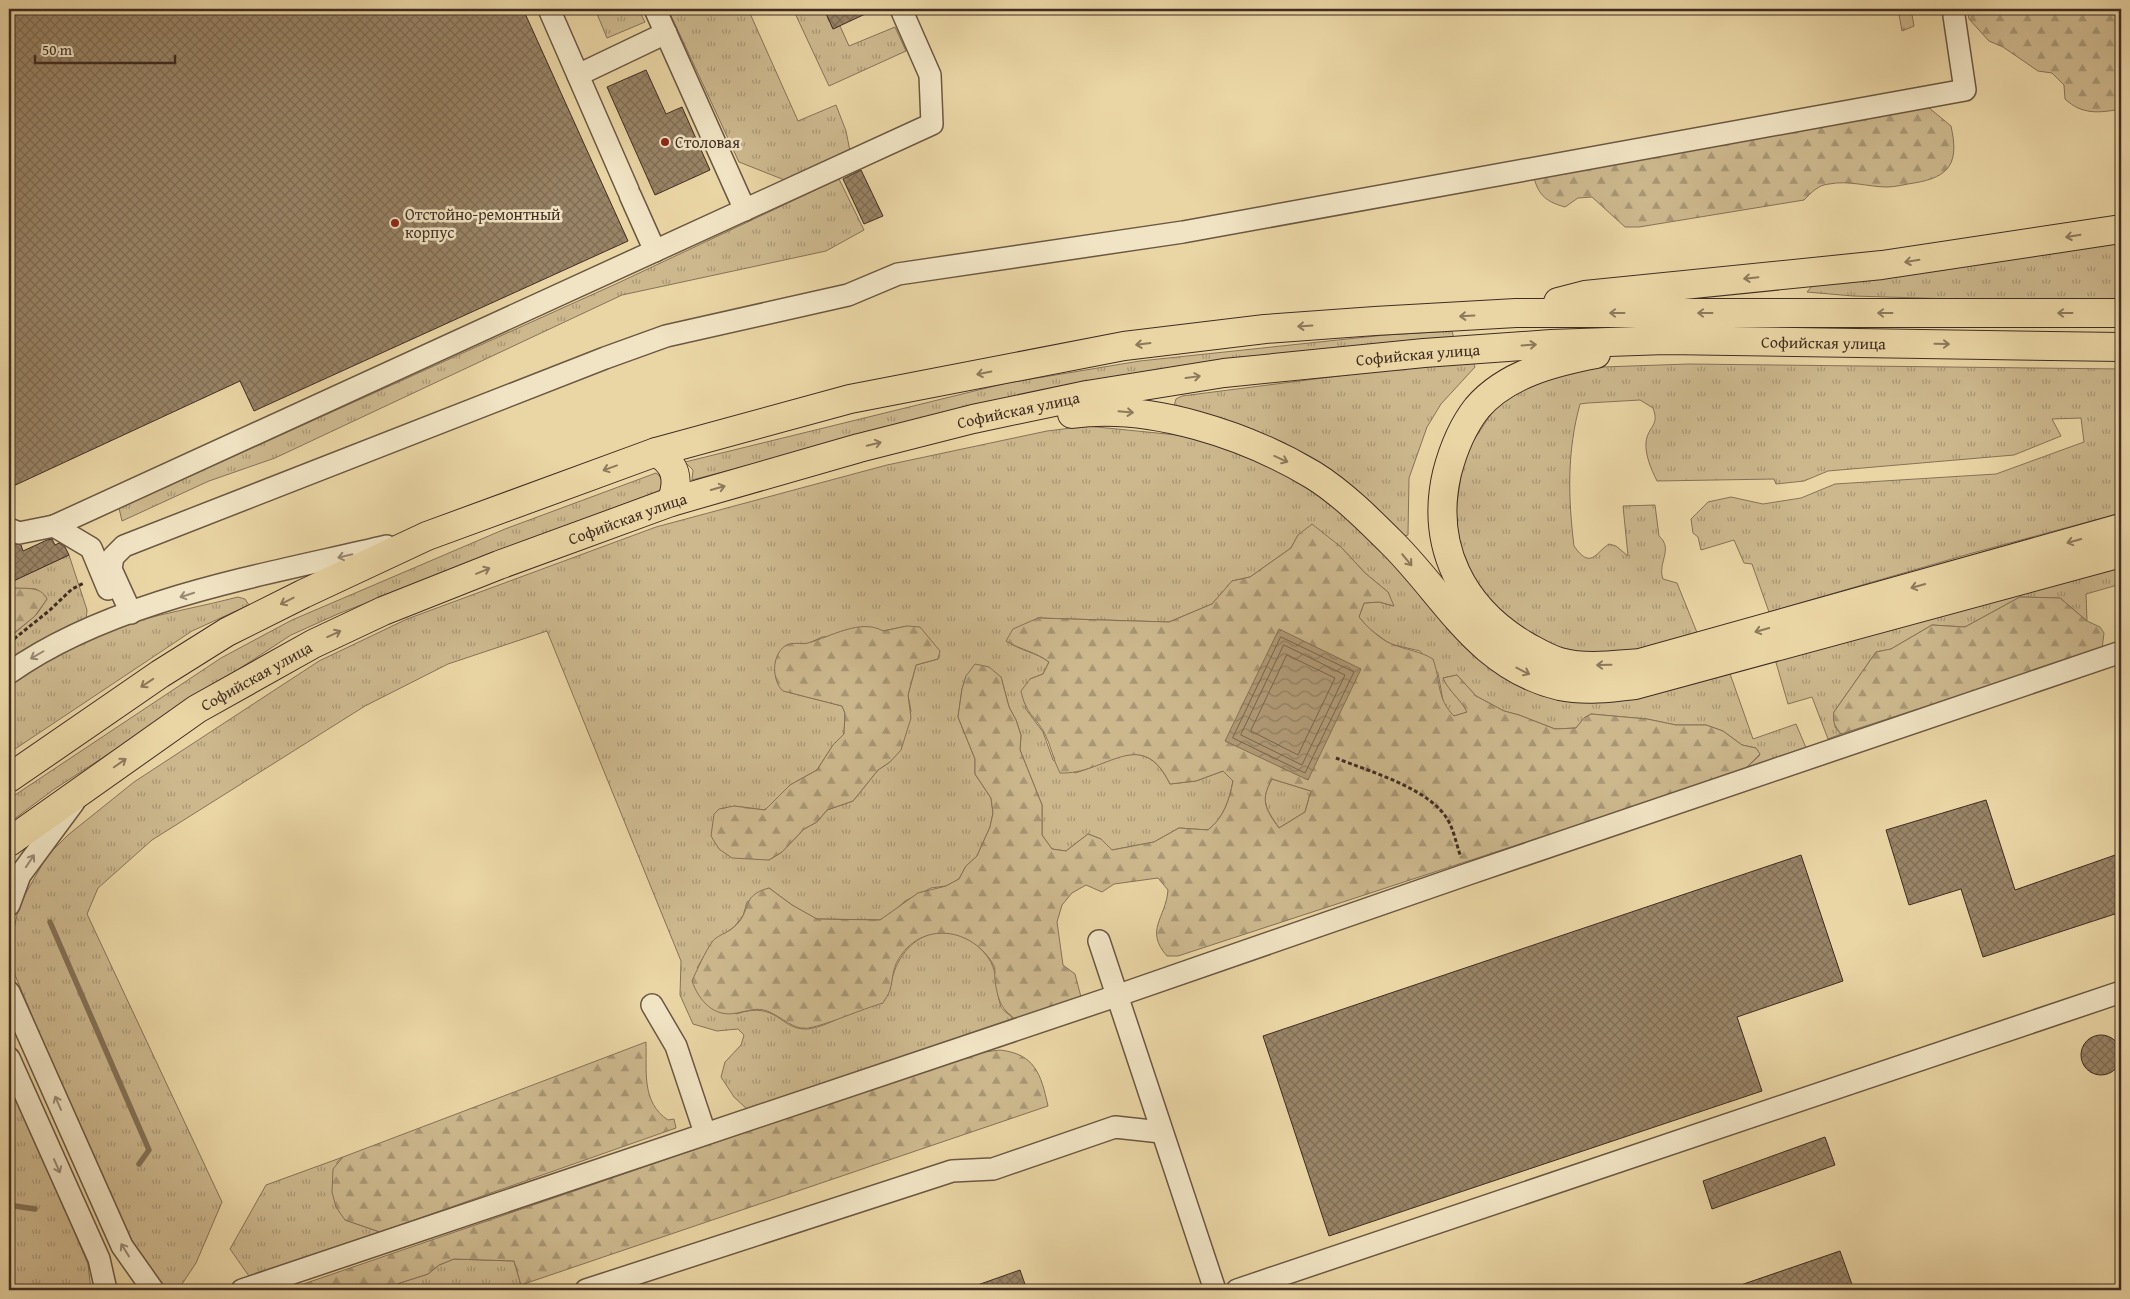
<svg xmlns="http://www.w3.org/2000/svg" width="2130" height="1299" font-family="'Gentium Book Plus',serif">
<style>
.grass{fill:url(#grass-tufts);stroke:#877258;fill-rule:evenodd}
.forest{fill:url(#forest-firs);stroke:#877258;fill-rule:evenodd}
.water{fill:url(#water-waves);stroke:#847056}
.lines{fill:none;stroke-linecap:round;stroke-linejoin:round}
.shore{stroke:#79644d;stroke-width:1}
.stream{stroke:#847056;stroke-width:5.5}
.building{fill:url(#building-cross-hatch);stroke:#412d22}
.minor-casing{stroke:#6b5742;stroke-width:24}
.major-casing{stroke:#412d22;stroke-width:30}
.path{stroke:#412d22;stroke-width:3;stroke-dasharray:4 2.5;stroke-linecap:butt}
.minor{stroke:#f1e4c4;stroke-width:21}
.major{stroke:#ead5a4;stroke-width:28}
.oneway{stroke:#8d795c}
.oneway2{stroke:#998873}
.poi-dot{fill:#8f2418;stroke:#f1e4c4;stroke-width:2}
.labels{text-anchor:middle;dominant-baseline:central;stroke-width:5;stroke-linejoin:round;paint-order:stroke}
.poi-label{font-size:16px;fill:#412d22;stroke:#f1e4c4;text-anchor:start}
.street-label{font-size:16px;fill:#412d22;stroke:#f1e4c4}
</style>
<defs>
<pattern id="grass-tufts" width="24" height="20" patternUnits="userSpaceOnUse" patternTransform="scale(1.25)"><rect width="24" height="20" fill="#cdb88e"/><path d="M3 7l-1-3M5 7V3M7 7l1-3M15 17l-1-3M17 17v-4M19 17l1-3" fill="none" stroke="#a89674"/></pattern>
<pattern id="forest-firs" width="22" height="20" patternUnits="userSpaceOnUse" patternTransform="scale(1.25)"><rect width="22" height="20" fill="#cdb88e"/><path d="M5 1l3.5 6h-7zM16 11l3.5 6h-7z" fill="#a89674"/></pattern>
<pattern id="water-waves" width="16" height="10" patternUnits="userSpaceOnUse" patternTransform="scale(1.25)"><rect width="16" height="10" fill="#b19c78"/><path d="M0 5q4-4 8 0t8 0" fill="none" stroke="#928062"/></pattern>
<pattern id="building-cross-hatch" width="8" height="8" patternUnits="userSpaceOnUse" patternTransform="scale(1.25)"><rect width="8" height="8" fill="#998466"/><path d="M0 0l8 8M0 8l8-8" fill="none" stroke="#7e6c54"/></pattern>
</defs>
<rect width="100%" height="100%" fill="#ead5a4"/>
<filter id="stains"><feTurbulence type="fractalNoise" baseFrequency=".004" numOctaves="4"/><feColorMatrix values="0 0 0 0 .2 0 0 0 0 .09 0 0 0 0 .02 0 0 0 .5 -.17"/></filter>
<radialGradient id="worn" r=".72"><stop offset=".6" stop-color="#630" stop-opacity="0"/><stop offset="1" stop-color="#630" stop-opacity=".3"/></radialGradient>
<g class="grass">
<polygon points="595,9 638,9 645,22 607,38"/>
<polygon points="668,9 748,9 798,121 836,105 846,131 850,151 787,181 739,162"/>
<polygon points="793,9 824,9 833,29 840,26 849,46 895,27 906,51 829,86"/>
<polygon points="839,179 864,230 826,251 622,295 275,458 209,481 122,521 119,508 618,283"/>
<polygon points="2121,242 2121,304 1853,296 1807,292 1812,286"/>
<polygon points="1452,331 1454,339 996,400 692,480 693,470 685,462 1007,383 1140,361 1385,335"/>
<polygon points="1472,359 1475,367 1441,404 1427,427 1409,478 1408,535 1401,537 1174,406 1176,399 1182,396"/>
<path d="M1689,364l432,5v144l-152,41 -200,58 -17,-48 -8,-1 -10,-23 -33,10 -3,-13 -5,-4 -2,-14 17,-17 23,-5 32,7 38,-6 34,-14 161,-10 88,-32 -3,-24 -29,1 9,17 -47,19 -186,16 -24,10 -28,3 -2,-5 -117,2c-6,-12 -12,-26 -11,-39 2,-16 14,-16 7,-34l-13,-8 -52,3 -8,1c-13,47 -12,94 -6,142 17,24 21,7 35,-2l7,2 12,10 -5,-50 32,-1 4,31c15,13 -2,27 4,43l14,4 21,52 -59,16 -55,4 -30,-7 -53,-31 -30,-39 -11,-31 -5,-30 9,-62 29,-44 18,-15 49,-25 43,-4z"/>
<path d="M1087,426l90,9 44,9 61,25 321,230h29l97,-28 24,68 43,-15 11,26 -64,21 17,-16 -4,-7 -14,-3 -19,-14 -17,-6h-30l-29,-6 -56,-5 -7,4 -8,10 -21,1 -36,-14 -15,-4 -28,-15 -19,-21 -14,3c7,14 17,21 25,34l-14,4 -10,-10 -6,-33 -18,-22 -30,-7 -22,-16 -9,-11 5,-14 15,-1 14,4 -5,-14 -23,-19 -24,-26 -43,-12 -7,13 -41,29 -18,4 -20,23 -43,18 -131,-4 -31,23c13,10 29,11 42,21l-6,12 -13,5 -5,29 18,24 10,28 22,13c41,-12 70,-40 95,11l26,-3 27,-10 10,10c-4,20 -9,36 -25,49l-29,-2 -25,14 -42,8 -11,-11 -13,-5 -22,17 -14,-2 -10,-14v-30l-22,-55 1,-15 -5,-15 -7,-13 -8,-30 -35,-1 -4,13 -4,28 17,42v15l16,24 2,15 -3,14 -13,29 -11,10 -7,13 -13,7 -15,2 -26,13 -13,12 -12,7 -64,-1 -24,-14 -23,-17 -22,14 -4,14 -9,11 -22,16 -15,25 39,46c42,-14 43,16 71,15 21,-1 65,-29 83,-39 6,-55 61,-80 97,-34 12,15 8,34 14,51 2,4 10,9 14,12l-267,91 -14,-13 -13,-20 4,-15 16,-17 3,-10 -6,-6 -21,2 -24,-7 -13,-29 1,-34 -134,-330 -99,33 -83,42 -213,134 -54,48 -11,26 135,288 -26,61 -18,27c-3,0 -8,0 -11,-2 -16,-7 -42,-57 -51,-73l-101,-240 -3,-36 7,-34 28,-49 21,-21 66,-53 185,-121 88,-42 249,-92 231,-62 160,-34zM907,626l31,33 -22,6 -8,30 3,16 -21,51 -12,8 -25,31 -26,9 -10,12 -13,7 -22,23 -13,8 -35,-54 30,4 6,-4 20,-21 27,-15 16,-25 11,-11 1,-21 -3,-7 -58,-15 -4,-38 5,-7 6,-2h16l15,-7 61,-6z"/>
<polygon points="656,473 663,479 663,489 340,613 291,635 53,790 9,823 9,799 221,658 292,620 505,529"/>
<polygon points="69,555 87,610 86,621 9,665 9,638 37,614 47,599 36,589 9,588 9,583"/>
<polygon points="2121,561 2121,584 2086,594 2087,621 2060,598 2020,597 1965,627 1932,625 1891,649 1876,652 1834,712 1835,727 1841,734 1828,739 1812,697 1788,704 1775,659"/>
<path d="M238,597l7,2 4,6 -57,26 -183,122v-67c35,-26 83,-51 125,-64 34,-10 70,-16 104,-25z"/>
<path d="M1272,779l39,12 -6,21 -26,16c-13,-20 -20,-27 -7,-49z"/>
<polygon points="9,1075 88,1264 91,1290 9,1290"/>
<polygon points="343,1157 337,1162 345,1220 380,1232 249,1276 230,1249 266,1185"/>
<polygon points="454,1259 514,1261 521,1285 504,1290 378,1290 428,1274 439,1265"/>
</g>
<g class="forest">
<polygon points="1898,9 1911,9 1914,26 1902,31"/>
<path d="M1967,9h154v100c-22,4 -39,6 -56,-10l-1,-14 -12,-12 -14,-2 -35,-24 -14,-6 -20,-22z"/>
<path d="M1928,107l23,19c8,36 0,51 -37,57 -8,1 -18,4 -27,4 -19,0 -38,-7 -58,-3 -11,1 -17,8 -25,16l-165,27h-14l-33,-30 -14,1 -13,9c-18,-5 -26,-11 -31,-29z"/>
<path d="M1312,524l29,23 24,26 23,19 6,14 -15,-4 -15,1 -5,14c6,8 23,24 33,27 14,6 28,7 41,15 8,22 3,39 21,57l13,-4c-7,-14 -18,-20 -24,-34l14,-3 19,21 28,15 15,4 36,14 21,-1 8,-10 7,-4 56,5 29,6h30l17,6 19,14 14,3 4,6 -17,17 -565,185h-11c-23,-26 -1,-38 1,-66l-10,-12 -44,6 -12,8 -16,-7 -14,8 -10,12 -5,17 6,43 12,9 6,23 -66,22c-15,-11 -17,-20 -20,-38 -1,-5 1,-11 -1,-15 -21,-39 -73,-46 -96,-6 -6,10 -5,20 -8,30 -1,4 -5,9 -7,13 -24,7 -51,20 -74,25 -15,3 -28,-12 -42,-17 -10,-4 -19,0 -30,2 -23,5 -38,-12 -45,-32 4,-9 14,-31 20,-39 5,-7 16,-9 22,-15 19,-16 5,-31 35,-39l23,17 25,14 63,1 38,-27 28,-7 13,-7 7,-13 11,-10 13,-29 3,-14 -2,-15 -16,-24v-15l-17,-42 4,-28 4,-13 9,-12 14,3 12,10 8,30 7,13 5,15 -1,15 22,55v30l10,14 14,2 22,-17 13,5 11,11 42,-8 25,-14 29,2c16,-13 21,-29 25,-49l-10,-10 -27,10 -26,3c-29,-60 -64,-9 -110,-11 -7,-13 -9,-28 -16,-41 -11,-18 -18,-18 -23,-41l9,-12 13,-5 6,-12c-13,-10 -28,-12 -43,-21l7,-12 25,-11 131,4 43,-18 20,-23 18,-4 41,-29 7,-13zM1272,779l39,12 -6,21 -26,16c-14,-19 -19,-28 -7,-49z"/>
<path d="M9,588c13,1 32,-3 38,11l-12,17 -26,21z"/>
<path d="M2020,597l40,1 27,23 13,6 4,6 -2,16 -261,85c-6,-8 -9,-12 -7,-22l42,-60 15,-3 41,-24 33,2z"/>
<path d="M907,626l13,1 20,24 -2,8 -22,6 -8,30 3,23 -10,32 -11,12 -12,8 -25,31 -26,9 -10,12 -13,7 -22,23 -13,8 -37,-2 -13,-9 -8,-13 3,-22 5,-5 15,-3 31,4 25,-25 27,-15 16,-25 11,-11 1,-21 -3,-7 -59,-15c-11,-10 -12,-35 2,-45 7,-5 16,-1 23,-3 22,-6 53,-25 75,-12z"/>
<path d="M646,1042c1,29 -5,60 22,78l6,-1 2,9 -296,104 -35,-12 -9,-13 -4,-15 1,-23 10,-12z"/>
<path d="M1000,1050c35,4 41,24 48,56l-527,179 -7,-24 -60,-2 -15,6 -11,9 -50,16h-92l690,-237z"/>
</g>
<polygon class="water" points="1279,629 1361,669 1308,780 1225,741"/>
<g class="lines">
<g class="shore">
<polygon points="1281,637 1354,672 1305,773 1233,738"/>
<polygon points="1284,645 1345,675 1302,765 1241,735"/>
<polygon points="1287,655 1335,678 1298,755 1251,731"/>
</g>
<g class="stream">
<polyline points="50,922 149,1150 139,1164"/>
<polyline points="9,1208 15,1206 35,1209"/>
</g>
</g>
<g class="building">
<polygon points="9,9 523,9 628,241 254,411 240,381 9,488"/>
<polygon points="824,9 876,9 833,29"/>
<polygon points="646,70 666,114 682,107 710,170 655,195 607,87"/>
<polygon points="861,170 883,216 864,224 843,179"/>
<polygon points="47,540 52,539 55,545 59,543 65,547 69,555 9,583 9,542 21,545 23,551"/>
<polygon points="1986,800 2015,890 2121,853 2121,912 1983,957 1961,889 1909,905 1886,830"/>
<polygon points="1801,855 1843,981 1737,1017 1762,1091 1329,1236 1263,1036"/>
<circle cx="2101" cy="1055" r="20"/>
<polygon points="1825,1137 1835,1165 1712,1209 1703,1181"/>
<polygon points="1840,1251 1854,1290 1733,1290 1732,1288"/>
<polygon points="1020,1270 1027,1290 969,1290 969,1288"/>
</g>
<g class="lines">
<defs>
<g id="minor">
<polyline points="549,9 628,190"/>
<polyline points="655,9 745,210"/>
<polyline points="578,75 666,33"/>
<polyline points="630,195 655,251"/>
<polyline points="54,526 91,548 108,589"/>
<polyline points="9,529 19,533 54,526 932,124 930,75 901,9"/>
<polyline points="131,613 111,569 113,557 124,546 605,358 666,336 848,295 898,274 1183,232 1965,90 1953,9"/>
<path d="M9,673c104,-74 256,-98 378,-127"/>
<polyline points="9,905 20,875 74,802"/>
<polyline points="1099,941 1215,1290"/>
<polyline points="9,992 122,1246 153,1290"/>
<polyline points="652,1005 676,1046 705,1133"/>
<polyline points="9,1058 99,1259 106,1290"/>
<polyline points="242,1290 1116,996 1468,874 2121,652"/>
<polyline points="586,1290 952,1171 993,1169 1115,1127 1161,1132"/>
<polyline points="1237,1290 2121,992"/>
</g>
<g id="major">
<polyline points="1558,302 1585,295 1882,265 2121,229"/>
<path d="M1596,354c-42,8 -90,20 -119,54 -15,19 -24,42 -30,65 -17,73 15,136 79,173 11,6 22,13 34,16 26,7 53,3 80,1l481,-135"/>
<path d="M1072,414c78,-11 174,21 241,61 29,18 56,45 80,69 54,54 86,123 167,142 24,5 50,2 75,-1l486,-132"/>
<path d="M656,452c20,12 24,28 15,50"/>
<polyline points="9,778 160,674 227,632 303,594 427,536 656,452 850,399 1124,346 1265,329 1375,321 1516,313 2121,313"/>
<path id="s1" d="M9,842l188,-133 116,-65 70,-33 116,-46 172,-63 188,-54 114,-29 114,-24 137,-22 200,-20 127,-9 115,-4 455,7"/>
</g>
</defs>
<use href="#minor" class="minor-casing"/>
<use href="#major" class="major-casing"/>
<g class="path">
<polyline points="9,643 50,610 72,589 84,583"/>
<path d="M1336,758c34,14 98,31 114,66 5,11 7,23 11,33"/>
</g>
<use href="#minor" class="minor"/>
<use href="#major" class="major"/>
</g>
<defs><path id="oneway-shaft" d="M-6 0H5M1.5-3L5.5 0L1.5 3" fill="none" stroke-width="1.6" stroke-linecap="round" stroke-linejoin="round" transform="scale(1.25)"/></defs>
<g class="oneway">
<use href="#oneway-shaft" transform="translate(2073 236) rotate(171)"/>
<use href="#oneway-shaft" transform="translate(1912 261) rotate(171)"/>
<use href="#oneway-shaft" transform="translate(1751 278) rotate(174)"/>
<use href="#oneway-shaft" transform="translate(1617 313) rotate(-180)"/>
<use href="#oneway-shaft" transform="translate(1705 313) rotate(-180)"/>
<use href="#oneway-shaft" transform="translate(1885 313) rotate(-180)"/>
<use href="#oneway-shaft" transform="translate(2065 313) rotate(-180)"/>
<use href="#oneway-shaft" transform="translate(1467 316) rotate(177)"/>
<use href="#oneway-shaft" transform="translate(1305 326) rotate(176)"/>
<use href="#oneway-shaft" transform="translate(1143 344) rotate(173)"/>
<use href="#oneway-shaft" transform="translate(1942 344) rotate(1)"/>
<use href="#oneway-shaft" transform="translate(1529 345) rotate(-4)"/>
<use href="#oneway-shaft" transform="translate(984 373) rotate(169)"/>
<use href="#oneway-shaft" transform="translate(1193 377) rotate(-8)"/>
<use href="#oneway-shaft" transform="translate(1126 412) rotate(5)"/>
<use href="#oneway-shaft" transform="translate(874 444) rotate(-14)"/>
<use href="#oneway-shaft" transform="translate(1281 459) rotate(24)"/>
<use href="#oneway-shaft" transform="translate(610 468) rotate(160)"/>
<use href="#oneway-shaft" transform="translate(718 488) rotate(-16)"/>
<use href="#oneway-shaft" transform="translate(2074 541) rotate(164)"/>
<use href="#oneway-shaft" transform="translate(1407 560) rotate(50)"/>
<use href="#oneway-shaft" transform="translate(483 571) rotate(-23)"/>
<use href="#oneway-shaft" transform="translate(1918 586) rotate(164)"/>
<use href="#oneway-shaft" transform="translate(287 601) rotate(153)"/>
<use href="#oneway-shaft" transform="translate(1762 630) rotate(164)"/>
<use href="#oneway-shaft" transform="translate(334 634) rotate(-25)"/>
<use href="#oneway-shaft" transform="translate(1604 665) rotate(179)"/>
<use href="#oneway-shaft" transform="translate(1523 671) rotate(27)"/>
<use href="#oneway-shaft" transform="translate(147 683) rotate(146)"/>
<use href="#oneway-shaft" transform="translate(120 763) rotate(-35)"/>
</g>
<g class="oneway2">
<use href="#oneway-shaft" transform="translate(345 556) rotate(167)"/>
<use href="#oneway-shaft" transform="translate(187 595) rotate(162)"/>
<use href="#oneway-shaft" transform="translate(37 655) rotate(150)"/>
<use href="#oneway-shaft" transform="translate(30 861) rotate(-56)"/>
<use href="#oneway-shaft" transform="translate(58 1103) rotate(-114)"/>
<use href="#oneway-shaft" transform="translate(57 1166) rotate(66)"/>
<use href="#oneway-shaft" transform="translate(125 1250) rotate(-122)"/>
</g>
<g class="poi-dot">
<circle cx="665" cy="142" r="5"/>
<circle cx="395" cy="223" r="5"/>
</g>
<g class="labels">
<g class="poi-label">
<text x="675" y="142">Столовая</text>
<text x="405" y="214">Отстойно-ремонтный<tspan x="405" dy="18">корпус</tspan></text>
</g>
<g class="street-label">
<text stroke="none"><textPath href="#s1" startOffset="1918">Софийская улица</textPath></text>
<text stroke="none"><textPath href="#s1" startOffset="1512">Софийская улица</textPath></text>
<text stroke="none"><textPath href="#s1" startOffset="1108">Софийская улица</textPath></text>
<text stroke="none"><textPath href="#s1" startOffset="702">Софийская улица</textPath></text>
<text stroke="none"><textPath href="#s1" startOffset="298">Софийская улица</textPath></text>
</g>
</g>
<rect width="2130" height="1299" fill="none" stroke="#ead5a4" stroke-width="30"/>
<rect x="10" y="10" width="2110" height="1279" fill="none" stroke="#412d22" stroke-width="2.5"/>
<rect x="15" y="15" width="2100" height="1269" fill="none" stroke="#412d22"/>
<path d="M35 55v8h140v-8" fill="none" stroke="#412d22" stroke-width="2.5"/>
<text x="42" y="55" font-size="15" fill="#412d22" stroke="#f1e4c4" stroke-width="4" paint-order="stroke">50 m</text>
<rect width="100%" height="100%" filter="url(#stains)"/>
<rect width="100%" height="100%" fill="url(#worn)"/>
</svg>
